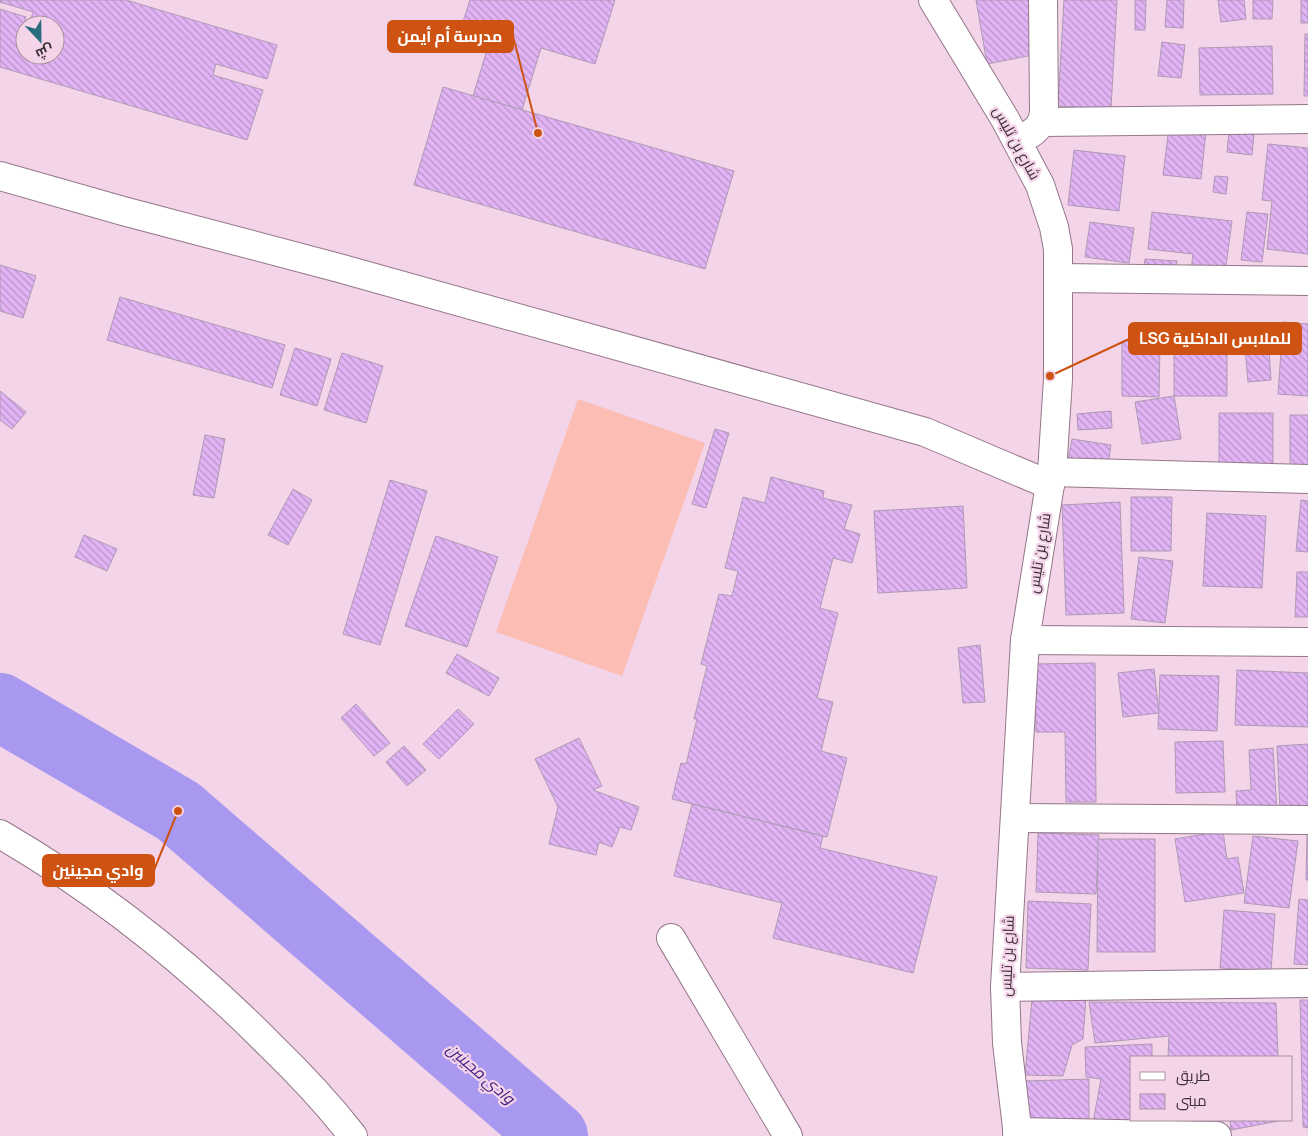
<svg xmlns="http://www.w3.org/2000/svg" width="1308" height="1136" font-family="Manrope,Cairo,sans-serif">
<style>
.grass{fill:#fbbdb4}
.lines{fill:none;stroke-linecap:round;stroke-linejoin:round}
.river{stroke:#a898f0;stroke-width:68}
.building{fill:url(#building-back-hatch);stroke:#ad9ab5}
.minor-casing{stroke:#947789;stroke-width:30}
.highway-casing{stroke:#947789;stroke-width:30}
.minor{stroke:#fff;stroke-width:28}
.highway{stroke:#fff;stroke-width:28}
.labels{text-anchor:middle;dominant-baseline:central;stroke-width:4.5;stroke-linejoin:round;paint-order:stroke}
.street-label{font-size:15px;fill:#3c2f37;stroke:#f4d4e8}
.water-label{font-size:16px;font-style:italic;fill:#3f1e82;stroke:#f4d4e8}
.leader{fill:none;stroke:#ce5312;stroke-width:2}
.callout-dot{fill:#ce5312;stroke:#f4d4e8;stroke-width:2}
.callout{fill:#ce5312;stroke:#ce5312;stroke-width:2}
.callout-label{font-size:16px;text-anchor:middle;font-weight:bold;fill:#fff}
</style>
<defs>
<pattern id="building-back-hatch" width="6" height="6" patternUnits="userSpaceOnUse" patternTransform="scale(1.25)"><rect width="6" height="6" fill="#e2b4f5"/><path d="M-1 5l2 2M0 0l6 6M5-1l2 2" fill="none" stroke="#b893c7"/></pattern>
</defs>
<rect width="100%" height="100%" fill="#f4d4e8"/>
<polygon class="grass" points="578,399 705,443 622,676 496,632"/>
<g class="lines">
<polyline class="river" points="0,707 178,811 554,1136"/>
</g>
<g class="building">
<polygon points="0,0 126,0 277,45 267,79 216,64 213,75 263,90 247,140 0,67 0,9 26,17 22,30 25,31 25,55 55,55 55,25 29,25 33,12 0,2"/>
<polygon points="470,0 615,0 595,64 541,48 522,110 473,96 490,40 460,31"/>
<polygon points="976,0 1028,0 1038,54 987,64"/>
<polygon points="1064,0 1117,0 1111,109 1058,106"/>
<polygon points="1135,0 1146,0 1145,30 1135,30"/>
<polygon points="1167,0 1184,0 1183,28 1165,27"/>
<polygon points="1218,0 1244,0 1246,19 1221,22"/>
<polygon points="1253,0 1273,0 1272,19 1253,19"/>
<rect x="1301" y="0" width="7" height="23"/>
<polygon points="1305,34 1308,34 1308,96 1304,96"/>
<polygon points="1162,42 1185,45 1181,78 1158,76"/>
<polygon points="1272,46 1273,94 1200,95 1199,48"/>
<polygon points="443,87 734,171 705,269 414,185"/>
<polygon points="1169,127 1206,131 1201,179 1163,175"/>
<polygon points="1229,131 1254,134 1252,155 1227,152"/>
<polygon points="1268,144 1308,148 1308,254 1267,249 1272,201 1262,200"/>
<polygon points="1074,150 1125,156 1119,211 1068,205"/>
<polygon points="1215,176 1228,177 1226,194 1213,192"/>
<polygon points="1152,212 1232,221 1225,273 1191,270 1193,254 1148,249"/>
<polygon points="1247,212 1268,214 1262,262 1241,260"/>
<polygon points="1090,222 1134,228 1129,263 1085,257"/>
<polygon points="1145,259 1177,261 1176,271 1144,269"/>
<polygon points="0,265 36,276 23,318 0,311"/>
<polygon points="120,297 285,345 272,388 107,340"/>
<polygon points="1283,322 1308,324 1308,396 1278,394"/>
<polygon points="1227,330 1227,396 1174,396 1174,331"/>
<polygon points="1268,335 1271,380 1248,382 1244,337"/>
<polygon points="1122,341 1160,342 1159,397 1122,396"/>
<polygon points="295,348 331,359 317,406 280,395"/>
<polygon points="342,353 383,366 366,423 324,410"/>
<polygon points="0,391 26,412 12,429 0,420"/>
<polygon points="1174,396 1181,439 1142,444 1135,402"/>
<polygon points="1111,411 1112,428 1078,430 1077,414"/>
<polygon points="1219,413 1273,413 1273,467 1219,468"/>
<rect x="1290" y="415" width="18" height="53"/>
<polygon points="715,429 729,433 706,508 692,504"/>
<polygon points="205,435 225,439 214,498 193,495"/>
<polygon points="1072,439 1111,445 1108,465 1068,460"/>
<polygon points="771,477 824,491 823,498 852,505 844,529 860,534 852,563 833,558 820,608 838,613 817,698 833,702 821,751 847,758 827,837 672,799 681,763 686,764 697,719 694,719 707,666 701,664 719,594 732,596 738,571 725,568 743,497 765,503"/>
<polygon points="390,480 427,491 380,645 343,634"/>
<polygon points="293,489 312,500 288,545 268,535"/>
<polygon points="1131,497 1172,497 1171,551 1131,551"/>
<polygon points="1301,500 1308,501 1308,552 1296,551"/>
<polygon points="1120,502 1124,613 1066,615 1062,505"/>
<polygon points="963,506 967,588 878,593 874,511"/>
<polygon points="1207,513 1266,516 1262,588 1203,586"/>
<polygon points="84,535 117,549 107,571 75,557"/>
<polygon points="436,536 498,557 467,647 405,626"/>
<polygon points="1139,557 1173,561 1165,623 1131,619"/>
<polygon points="1297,572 1308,572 1308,617 1295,617"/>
<polygon points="980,645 985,702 963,703 958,648"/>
<polygon points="457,654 499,678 489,696 446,673"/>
<polygon points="1095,663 1096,802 1066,802 1065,732 1036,732 1035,664"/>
<polygon points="1154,669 1159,713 1123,717 1118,673"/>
<polygon points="1237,670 1308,673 1308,727 1235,725"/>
<polygon points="1160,675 1219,676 1217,731 1158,729"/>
<polygon points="356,704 390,743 374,756 341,718"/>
<polygon points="458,709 474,724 439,759 423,744"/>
<polygon points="579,738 602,786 593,790 639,807 631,830 620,827 612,847 599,842 596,855 549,844 558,807 535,759"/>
<polygon points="1223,741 1225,792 1176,793 1175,742"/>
<polygon points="1308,744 1308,808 1280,810 1277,746"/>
<polygon points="404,746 426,770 407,786 386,762"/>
<polygon points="1273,748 1277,811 1237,813 1236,791 1251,790 1249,750"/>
<polygon points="692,804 823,836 820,848 937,877 913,973 773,938 782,903 674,876"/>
<polygon points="1223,831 1227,859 1238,857 1244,893 1185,902 1175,839"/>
<polygon points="1038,833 1099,835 1096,894 1036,892"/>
<polygon points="1307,834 1308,834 1308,880 1306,880"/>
<polygon points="1253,836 1298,841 1289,908 1244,903"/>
<polygon points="1098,839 1155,839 1155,952 1097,952"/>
<polygon points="1299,899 1308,900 1308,965 1294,964"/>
<polygon points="1028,901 1091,904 1088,970 1026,968"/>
<polygon points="1224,910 1275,914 1271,971 1220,968"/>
<polygon points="1086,997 1083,1039 1072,1045 1063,1076 1025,1075 1032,998"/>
<polygon points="1300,1000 1308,1000 1308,1128 1303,1127"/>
<polygon points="1089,1002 1276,1003 1278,1057 1168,1057 1169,1036 1095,1043"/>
<polygon points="1152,1044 1152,1057 1132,1057 1132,1120 1149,1120 1148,1126 1092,1128 1101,1079 1086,1077 1085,1047"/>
<polygon points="1089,1079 1089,1127 1028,1127 1024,1081"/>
<polygon points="1179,1120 1222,1120 1222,1127 1178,1129"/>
<polygon points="1230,1120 1284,1120 1231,1130"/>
</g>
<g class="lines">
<defs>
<g id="minor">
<polyline points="933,0 1005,119 1040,185 1054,227 1058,249 1058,379 1052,472 1025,640 1005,987 1007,1043 1018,1136"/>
<polyline points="1043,122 1308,119"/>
<path d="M1030,134c9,-6 13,-12 14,-22l-1,-112"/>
<polyline points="0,176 123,211 339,268 925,432 1050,485"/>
<polyline points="1059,278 1308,281"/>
<polyline points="1052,472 1308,479"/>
<polyline points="1025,640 1308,642"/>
<polyline points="1015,818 1308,820"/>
<polyline points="671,938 788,1136"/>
<polyline points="1005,987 1308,983"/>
<polyline points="1017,1132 1217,1136"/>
</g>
<path id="highway" d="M0,834c100,58 190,130 271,212 29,28 57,58 82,90"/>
</defs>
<use href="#minor" class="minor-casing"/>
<use href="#highway" class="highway-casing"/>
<use href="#minor" class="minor"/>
<use href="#highway" class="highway"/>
</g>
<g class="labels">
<g class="street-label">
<text transform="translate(1017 143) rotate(61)">شارع بن تليس</text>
<text transform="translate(1039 553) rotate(-81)">شارع بن تليس</text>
<text transform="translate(1007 956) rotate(-88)">شارع بن تليس</text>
</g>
<g class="water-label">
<text transform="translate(481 1073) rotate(41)">وادي مجينين</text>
</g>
</g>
<path class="leader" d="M538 133L513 36M1050 376L1129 339M178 811L154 870"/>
<g class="callout-dot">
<circle cx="538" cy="133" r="5"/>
<circle cx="1050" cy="376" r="5"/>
<circle cx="178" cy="811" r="5"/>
</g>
<g class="callout">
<rect x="388" y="21" width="125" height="31" rx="5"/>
<rect x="1129" y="323" width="172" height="31" rx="5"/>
<rect x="43" y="855" width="111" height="31" rx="5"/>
</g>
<g class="callout-label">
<text x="450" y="42">مدرسة أم أيمن</text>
<text x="1215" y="344">LSG للملابس الداخلية</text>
<text x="98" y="876">وادي مجينين</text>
</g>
<rect x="1130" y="1056" width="162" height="65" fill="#f4d4e8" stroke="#aa92a1"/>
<rect x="1140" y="1072" width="25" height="8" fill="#ffffff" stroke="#aa92a1"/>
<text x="1176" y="1081" font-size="15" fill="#3c2f37">طريق</text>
<rect x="1140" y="1094" width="25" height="15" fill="url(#building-back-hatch)" stroke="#aa92a1"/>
<text x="1176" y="1106" font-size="15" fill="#3c2f37">مبنى</text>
<g transform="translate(40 40) rotate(158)"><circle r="24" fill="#f4d4e8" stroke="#aa92a1"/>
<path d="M0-4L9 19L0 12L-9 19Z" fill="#286c7d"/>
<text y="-8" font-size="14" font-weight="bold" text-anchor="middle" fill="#3c2f37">ش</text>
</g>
</svg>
